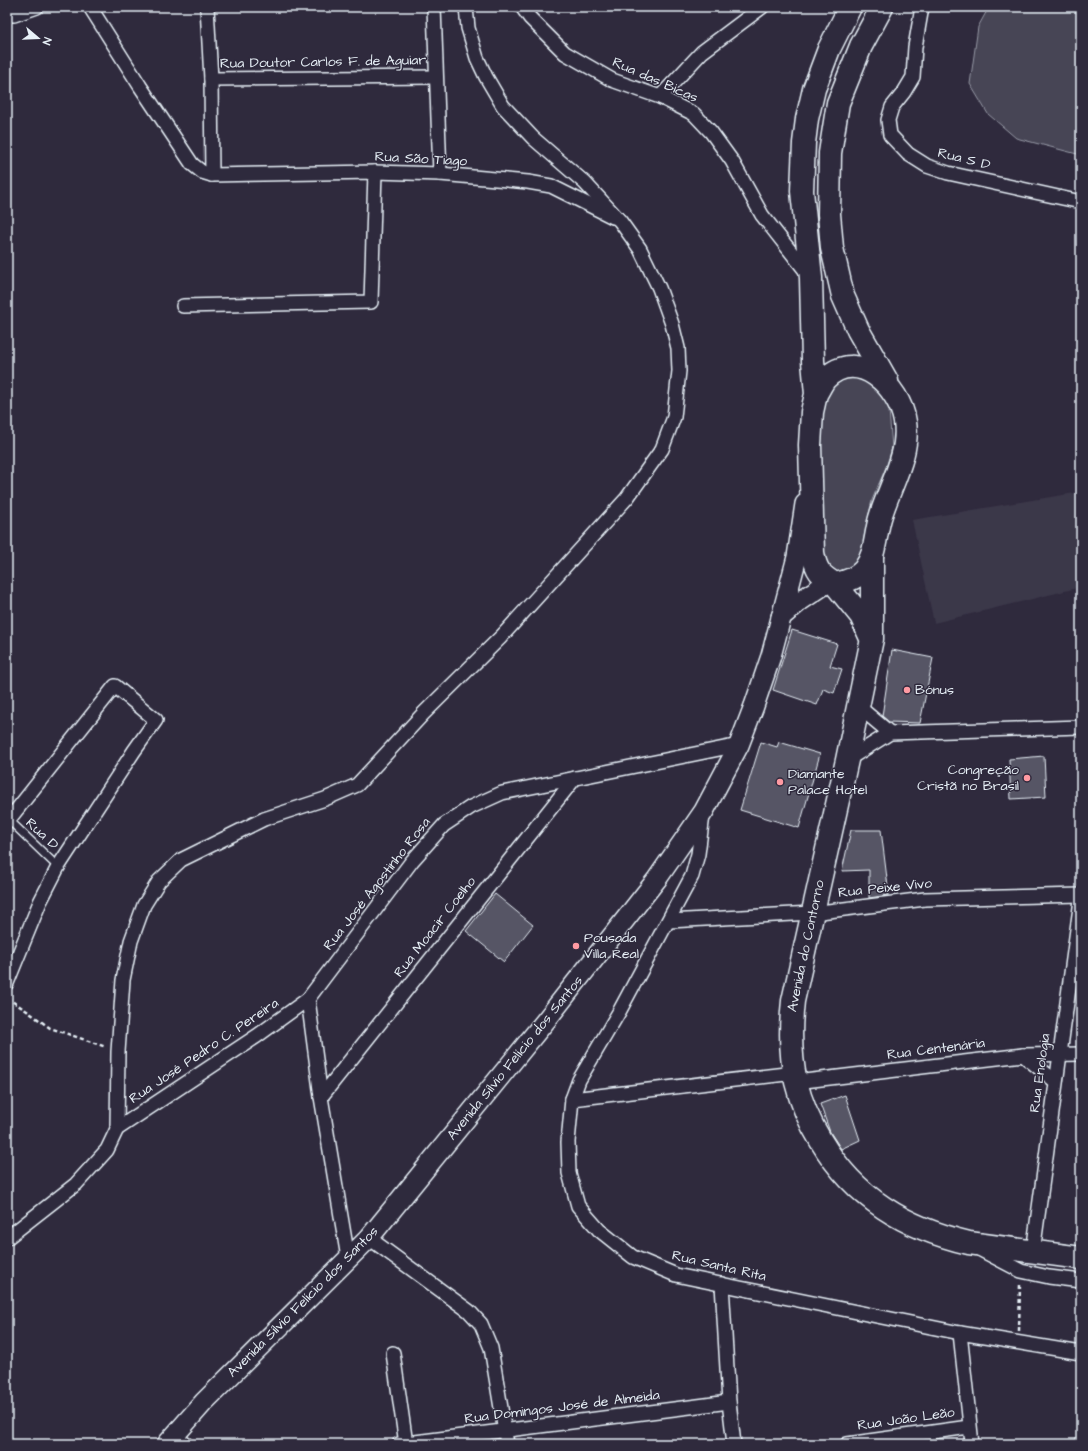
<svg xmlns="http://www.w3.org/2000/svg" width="1088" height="1451" font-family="'Architects Daughter',sans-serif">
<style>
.built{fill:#3b3749}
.green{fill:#464455;stroke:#979aa6}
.building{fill:#575565;stroke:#e8f1f8}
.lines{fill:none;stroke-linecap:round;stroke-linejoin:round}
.lane-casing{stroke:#e8f1f8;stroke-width:10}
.street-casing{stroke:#e8f1f8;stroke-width:16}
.secondary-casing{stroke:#e8f1f8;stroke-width:22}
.highway-casing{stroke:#e8f1f8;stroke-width:25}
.path{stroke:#e8f1f8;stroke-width:2.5;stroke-dasharray:4 3;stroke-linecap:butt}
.lane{stroke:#2f2a3d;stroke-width:7}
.street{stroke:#2f2a3d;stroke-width:13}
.secondary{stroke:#2f2a3d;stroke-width:19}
.highway{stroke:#2f2a3d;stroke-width:22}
.poi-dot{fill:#ff9aa2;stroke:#2f2a3d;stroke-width:1.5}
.labels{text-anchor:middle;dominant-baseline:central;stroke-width:3;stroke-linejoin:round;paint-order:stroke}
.street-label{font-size:14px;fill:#e8f1f8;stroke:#2f2a3d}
.poi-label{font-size:14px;fill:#e8f1f8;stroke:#2f2a3d;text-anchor:start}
</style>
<rect width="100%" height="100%" fill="#2f2a3d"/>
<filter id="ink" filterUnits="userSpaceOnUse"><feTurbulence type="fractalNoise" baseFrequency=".025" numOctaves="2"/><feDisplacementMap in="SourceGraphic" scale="8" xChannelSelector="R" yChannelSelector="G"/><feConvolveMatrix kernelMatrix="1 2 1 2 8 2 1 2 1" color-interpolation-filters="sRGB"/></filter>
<g filter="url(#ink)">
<polygon class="built" points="1081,492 1081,587 934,623 912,520"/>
<g class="green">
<polygon points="989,7 1081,7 1081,155 1016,138 988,114 970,84 978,27"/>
<polygon points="852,377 864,379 876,385 883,397 889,410 892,448 886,467 872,500 864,537 862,557 848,574 838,579 819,558 818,440 827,392 841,379"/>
</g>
<g class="building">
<polygon points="792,630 837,644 830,666 842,669 834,693 823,689 817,705 773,690"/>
<polygon points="892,650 933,658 920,723 889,722 882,716"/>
<polygon points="761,742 777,747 779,742 820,754 799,828 740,810"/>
<polygon points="1044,756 1046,797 1011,799 1009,759"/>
<polygon points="851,830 881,830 889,895 869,898 869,870 842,871"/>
<polygon points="495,894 533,925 504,962 466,931"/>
<polygon points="845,1095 860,1140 841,1149 830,1132 820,1104"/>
</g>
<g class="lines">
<defs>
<g id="lane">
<polyline points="7,807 13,814"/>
<polyline points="9,820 58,867"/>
</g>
<g id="street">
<polyline points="90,7 140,86 192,164 202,172 212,175 375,172 440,174 528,182 551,186 613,217"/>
<polyline points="207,7 211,79 212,175"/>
<polyline points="434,7 440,174"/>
<polyline points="522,7 530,18 565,53 612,80 660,97 694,114 711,132 732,161 762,215 809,275"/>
<polyline points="922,7 915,47 913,77 904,92 892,107 888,120 890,135 908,154 927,166 948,173 1081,202"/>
<polyline points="7,15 14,15 37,7"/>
<polyline points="211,79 436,77"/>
<polyline points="660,97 702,52 762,7"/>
<polyline points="183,306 371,302 375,172"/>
<polyline points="859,707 890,733"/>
<polyline points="847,760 890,733 1081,727"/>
<polyline points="703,815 698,854 692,876 619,1012 579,1080 572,1099 568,1142 569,1173 578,1206 599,1230 633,1257 676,1275 960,1333 1081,1353"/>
<polyline points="7,822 115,686 156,720 134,751 58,867 40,902 7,983"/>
<polyline points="669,921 812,913 925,899 1081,895"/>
<polyline points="1023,1055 1055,1081"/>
<polyline points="796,1082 1023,1055 1081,1054"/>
<polyline points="321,1097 575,778"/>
<polyline points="572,1099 794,1073"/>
<polyline points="117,1129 257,1036 308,999"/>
<polyline points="7,1238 76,1184 107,1150 117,1129 118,1052 123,980 131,941 144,905 159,881 181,860 264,819 325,799 357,785 424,713 501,637 627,498 662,449 674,417 679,371 678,348 672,324 659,288 640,249 620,221 585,183 533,138 503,106 486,77 477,58 468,28 466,7"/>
<polyline points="369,1238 469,1311 481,1324 491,1348 507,1444"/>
<polyline points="979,1249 1021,1271 1049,1277 1081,1281"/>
<polyline points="1033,1252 1081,900"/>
<polyline points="348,1258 321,1097 308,999 412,861 444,825 471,807 502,793 739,745"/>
<polyline points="722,1284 729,1402 734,1444"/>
<polyline points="960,1333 972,1444"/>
<polyline points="393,1353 406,1444"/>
<polyline points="173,1436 186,1444"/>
<polyline points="399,1444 729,1402"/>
<polyline points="847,1444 969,1427"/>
</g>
<g id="secondary">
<polyline points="781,617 800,601 830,581"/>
<polyline points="167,1444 204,1402 369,1238 547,1019 657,879 704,811 739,745 754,706 771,656 797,557 805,504"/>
</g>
<g id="highway">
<polyline points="882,7 861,46 838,103 830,153 829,214 832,248 843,296 858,330 887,381"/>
<path d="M816,394c3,-5 6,-11 9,-15 33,-33 75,8 80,43 5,33 -16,65 -25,96 -5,17 -4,37 -16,52 -8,9 -18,12 -29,14 -15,-9 -19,-14 -22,-31l-3,-108 2,-33 4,-18 -3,-33 -2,-83 -9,-87 2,-48 3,-24 7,-30 15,-40 21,-42"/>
<path d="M872,556v83l-25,121 -54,241c-3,27 -3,54 3,81 5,21 14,41 25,59 34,57 84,87 148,102l112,15"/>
<polyline points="835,584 861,616 870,636"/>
</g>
</defs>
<use href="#lane" class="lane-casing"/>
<use href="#street" class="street-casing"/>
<use href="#secondary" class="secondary-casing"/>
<use href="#highway" class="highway-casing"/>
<g class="path">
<polyline points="7,998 27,1011 50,1028 106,1047"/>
<polyline points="1019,1331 1020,1284"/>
</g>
<use href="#lane" class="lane"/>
<use href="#street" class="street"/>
<use href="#secondary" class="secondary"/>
<use href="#highway" class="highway"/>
</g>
</g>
<g class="poi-dot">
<circle cx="907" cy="690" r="4"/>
<circle cx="1027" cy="778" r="4"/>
<circle cx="780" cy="782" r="4"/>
<circle cx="576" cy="946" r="4"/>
</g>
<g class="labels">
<g class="street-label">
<text transform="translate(323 62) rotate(-1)">Rua Doutor Carlos F. de Aguiar</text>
<text transform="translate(655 80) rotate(24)">Rua das Bicas</text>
<text transform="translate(421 159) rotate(3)">Rua São Tiago</text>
<text transform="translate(964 159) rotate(14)">Rua S D</text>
<text transform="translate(42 834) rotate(43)">Rua D</text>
<text transform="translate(377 884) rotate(-52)">Rua José Agostinho Rosa</text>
<text transform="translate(885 888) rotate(-6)">Rua Peixe Vivo</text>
<text transform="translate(435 927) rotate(-52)">Rua Moacir Coelho</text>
<text transform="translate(806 946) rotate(-78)">Avenida do Contorno</text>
<text transform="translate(936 1049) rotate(-7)">Rua Centenária</text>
<text transform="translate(204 1051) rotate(-34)">Rua José Pedro C. Pereira</text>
<text transform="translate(515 1058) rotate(-51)">Avenida Sílvio Felício dos Santos</text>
<text transform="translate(1040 1073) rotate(-82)">Rua Enologia</text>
<text transform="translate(719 1266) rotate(13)">Rua Santa Rita</text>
<text transform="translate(303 1302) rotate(-45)">Avenida Sílvio Felício dos Santos</text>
<text transform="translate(562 1407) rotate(-7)">Rua Domingos José de Almeida</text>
<text transform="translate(906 1419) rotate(-8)">Rua João Leão</text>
</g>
<g class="poi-label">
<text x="915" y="690">Bónus</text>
<text x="1019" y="770" text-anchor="end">Congreção<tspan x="1019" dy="16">Cristã no Brasil</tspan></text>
<text x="788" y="774">Diamante<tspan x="788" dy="16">Palace Hotel</tspan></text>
<text x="584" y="938">Pousada<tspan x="584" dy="16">Villa Real</tspan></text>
</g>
</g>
<rect width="1088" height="1451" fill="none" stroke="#2f2a3d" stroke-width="24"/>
<rect x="12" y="12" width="1064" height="1427" fill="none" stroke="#e8f1f8" stroke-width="1.5" filter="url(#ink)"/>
<g transform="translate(38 38) rotate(109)" stroke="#2f2a3d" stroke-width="3" paint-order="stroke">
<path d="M0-3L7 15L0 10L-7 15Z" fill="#e8f1f8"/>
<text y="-6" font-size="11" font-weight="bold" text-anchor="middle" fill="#e8f1f8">N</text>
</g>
</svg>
